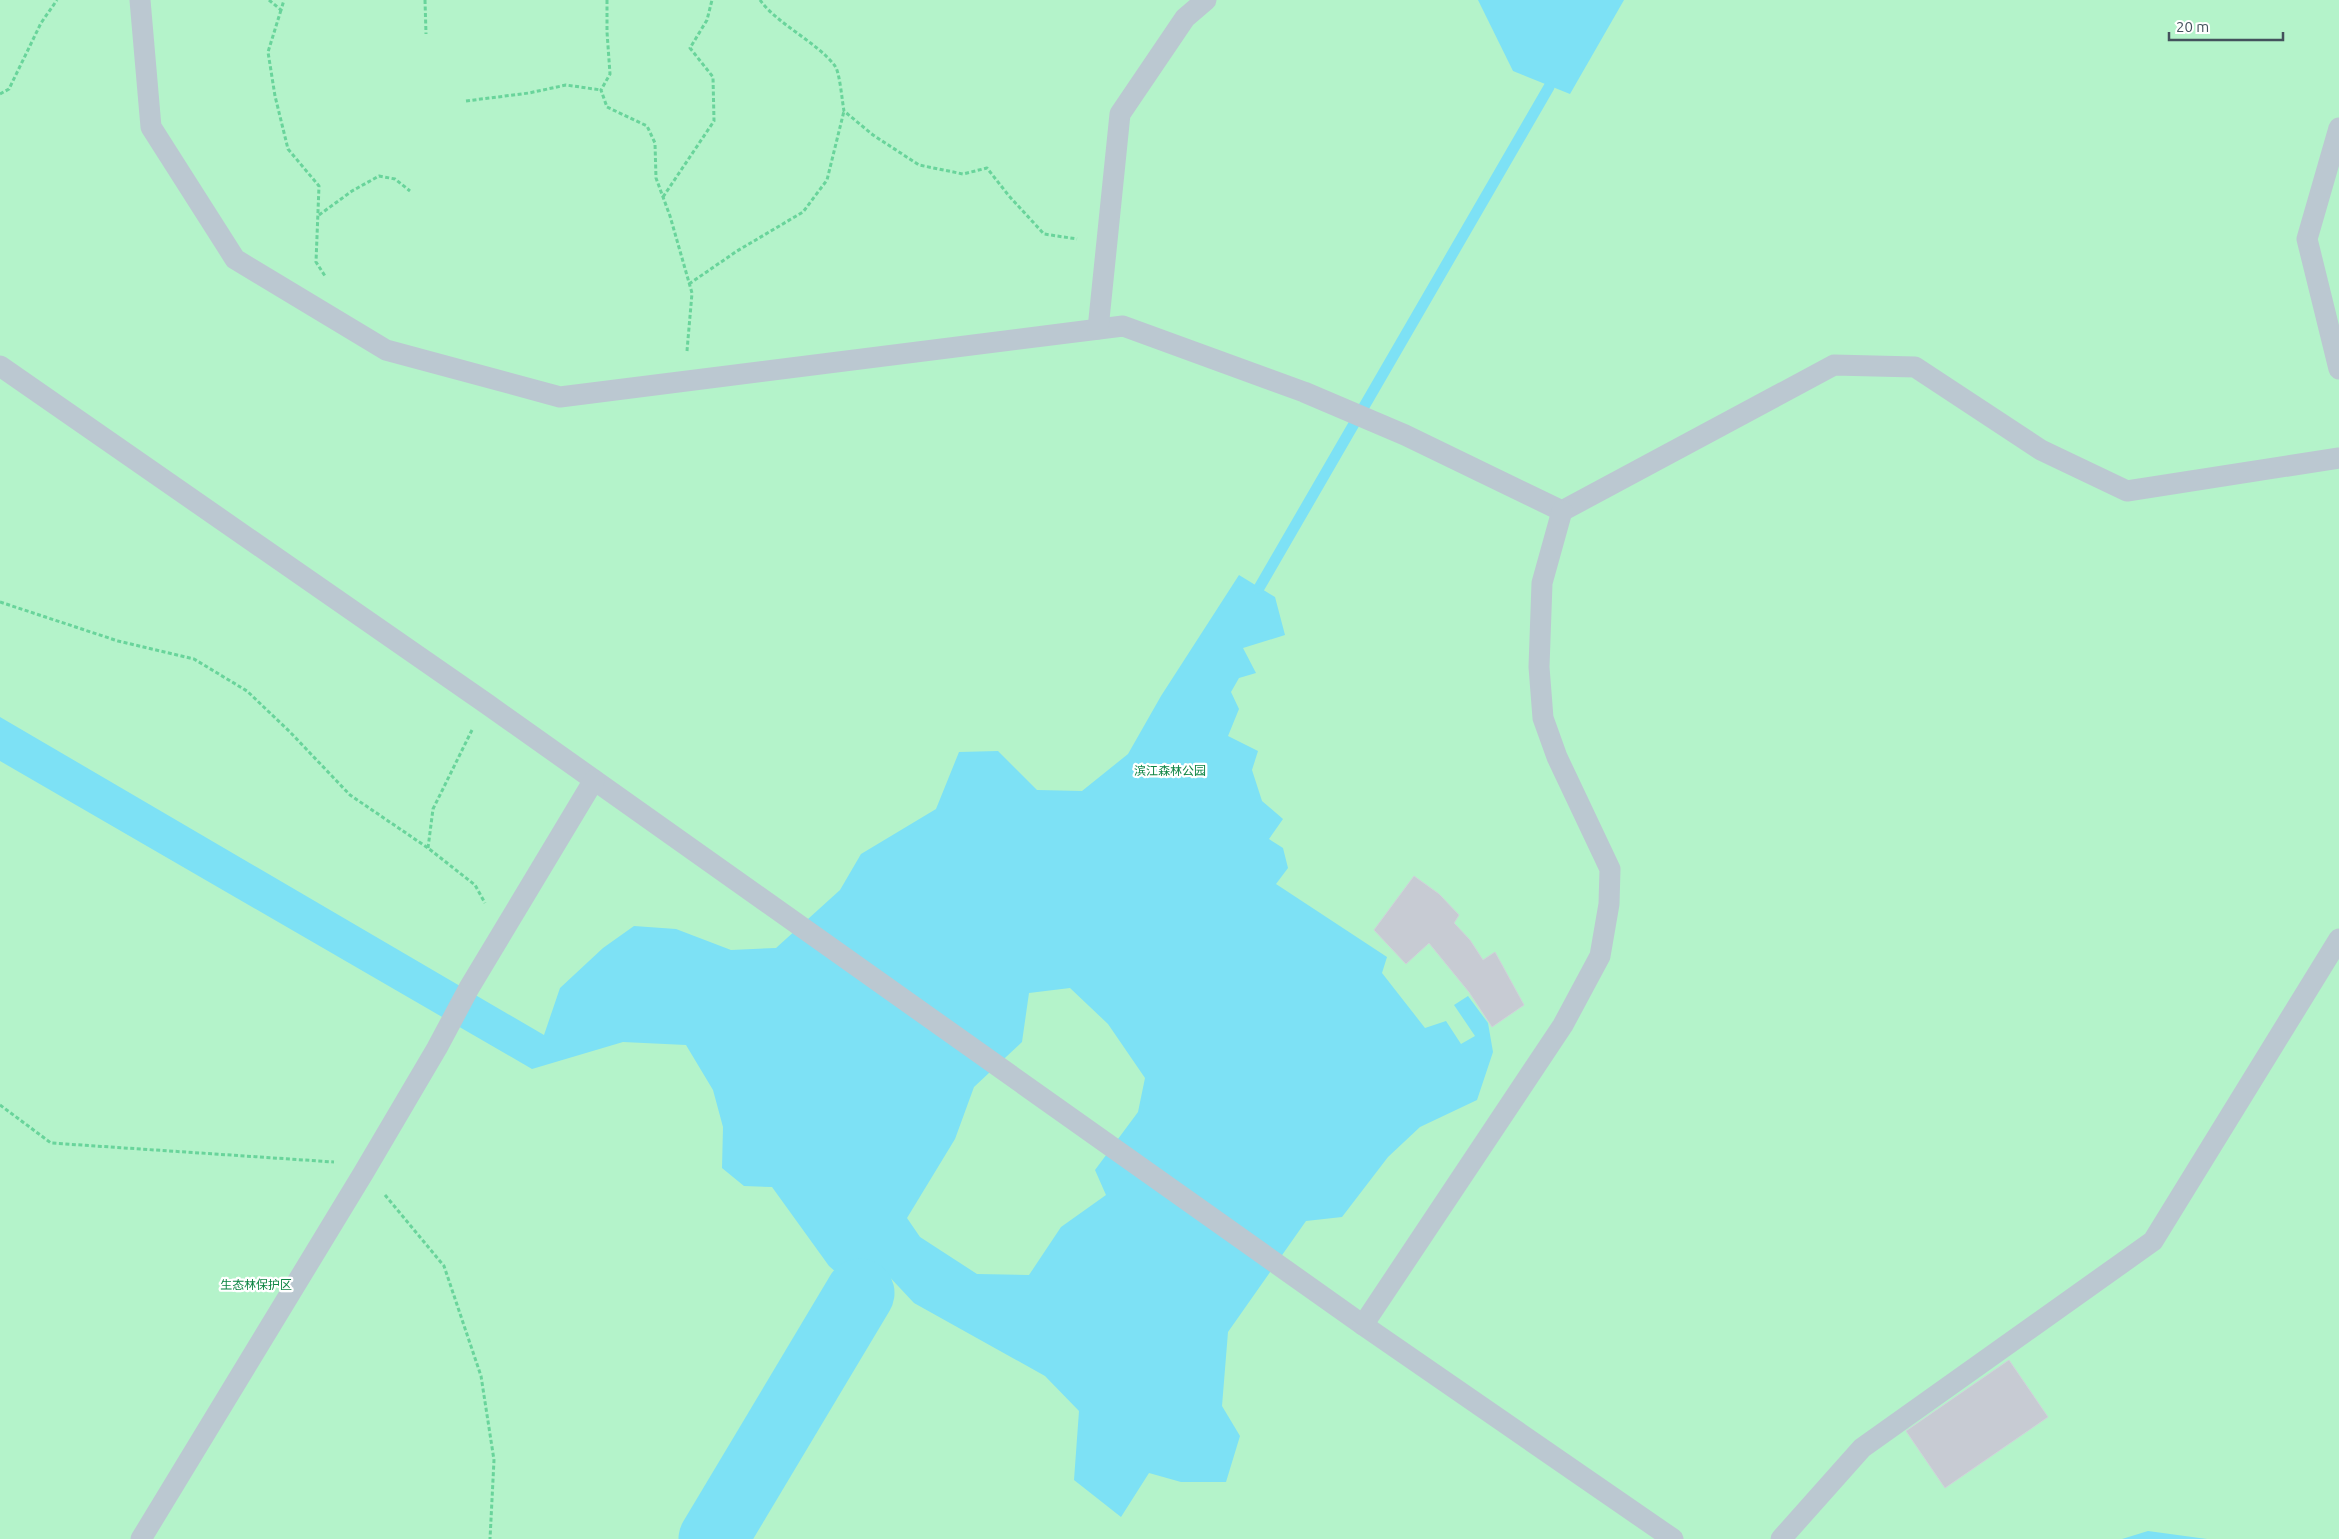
<svg xmlns="http://www.w3.org/2000/svg" width="2339" height="1539" font-family="Ubuntu,'Noto Sans SC',sans-serif">
<style>
.green{fill:#b4f3ca}
.water{fill:#7de1f5;fill-rule:evenodd}
.lines{fill:none;stroke-linecap:round;stroke-linejoin:round}
.stream{stroke:#7de1f5;stroke-width:11}
.river{stroke:#7de1f5;stroke-width:69}
.building{fill:#c7cbd3;stroke:#cfd3d9}
.path{stroke:#69d49b;stroke-width:3;stroke-dasharray:4 2.5;stroke-linecap:butt}
.service{stroke:#bbc8d1;stroke-width:21}
.labels{text-anchor:middle;dominant-baseline:central;stroke-width:4.5;stroke-linejoin:round;paint-order:stroke}
.park-label{font-size:12px;fill:#0d8443;stroke:#fff}
</style>
<rect width="100%" height="100%" fill="#f0ecec"/>
<rect class="green" x="0" y="0" width="2339" height="1539"/>
<g class="water">
<polygon points="1478,0 1624,0 1570,94 1513,71"/>
<path d="M1239,575l36,22 10,38 -42,13 13,25 -17,5 -8,14 8,17 -11,27 30,15 -6,19 10,31 21,18 -14,20 14,9 5,20 -12,16 111,73 -5,16 43,55 21,-7 15,23 14,-8 -21,-31 14,-9 20,27 5,29 -16,48 -57,27 -32,30 -46,60 -36,4 -78,111 -6,74 18,30 -14,46h-45l-32,-9 -28,44 -47,-37 5,-69 -34,-35 -131,-73 -30,-32 -24,22 -31,-27 -57,-79 -28,-1 -22,-18 1,-41 -10,-37 -27,-45 -63,-3 -91,27 -532,-308v-44l544,318 16,-47 43,-40 31,-22 42,3 55,21 45,-2 64,-58 21,-36 75,-45 23,-57 39,-1 39,39 45,1 46,-37 33,-58zM1070,988l38,36 37,54 -7,34 -43,58 11,25 -45,32 -32,48 -52,-1 -57,-37 -13,-19 48,-79 19,-52 48,-45 7,-49z"/>
<polygon points="2148,1531 2207,1539 2122,1539"/>
</g>
<g class="lines">
<polyline class="stream" points="1259,588 1549,87"/>
<polyline class="river" points="713,1539 860,1293"/>
</g>
<g class="building">
<polygon points="1414,876 1439,894 1459,915 1454,923 1470,940 1483,960 1495,952 1524,1005 1492,1027 1469,992 1429,943 1406,964 1374,930"/>
<polygon points="2009,1360 2048,1417 1945,1488 1906,1431"/>
</g>
<g class="lines">
<g class="path">
<polyline points="269,0 281,10 284,0"/>
<polyline points="425,0 426,34"/>
<polyline points="607,0 607,32 610,74 601,90 607,107 647,126 655,143 656,178 670,216 692,293 687,351"/>
<path d="M760,0c17,24 57,42 75,66 5,7 7,35 9,45l29,24 46,30 44,9 24,-6 22,28 35,38 33,5"/>
<polyline points="281,10 268,52 275,96 288,149 319,186 316,262 325,276"/>
<polyline points="0,94 9,89 41,23 57,0"/>
<polyline points="466,101 529,93 566,85 601,90"/>
<polyline points="663,197 714,121 713,77 690,48 707,20 712,0"/>
<polyline points="319,215 352,191 379,176 395,179 410,191"/>
<polyline points="689,284 737,251 803,212 827,180 844,111"/>
<polyline points="0,602 118,641 194,659 247,691 290,732 350,795 428,848 475,885 485,903"/>
<polyline points="428,848 433,809 472,730"/>
<polyline points="0,1105 51,1143 334,1162"/>
<polyline points="385,1195 444,1266 481,1376 494,1460 490,1539"/>
</g>
<g class="service">
<polyline points="140,0 151,127 235,259 386,350 560,397 1123,326 1304,392 1405,435 1562,511 1834,365 1915,367 2041,450 2127,491 2339,458"/>
<polyline points="2339,128 2307,239 2339,369"/>
<polyline points="1098,329 1120,114 1185,18 1206,0"/>
<polyline points="0,366 487,704 1363,1325 1673,1539"/>
<polyline points="1363,1325 1563,1025 1600,956 1609,904 1610,869 1557,757 1543,718 1539,667 1542,583 1562,511"/>
<polyline points="141,1539 364,1172 437,1048 469,988 594,780"/>
<polyline points="1781,1539 1862,1448 2153,1241 2339,939"/>
</g>
</g>
<g class="labels">
<g class="park-label">
<text x="1170" y="770">滨江森林公园</text>
<text x="256" y="1284">生态林保护区</text>
</g>
</g>
<path d="M2169 32v8h114v-8" fill="none" stroke="#43515c" stroke-width="2.5"/>
<text x="2176" y="32" font-size="15" fill="#43515c" stroke="#ffffff" stroke-width="4" paint-order="stroke">20 m</text>
</svg>
